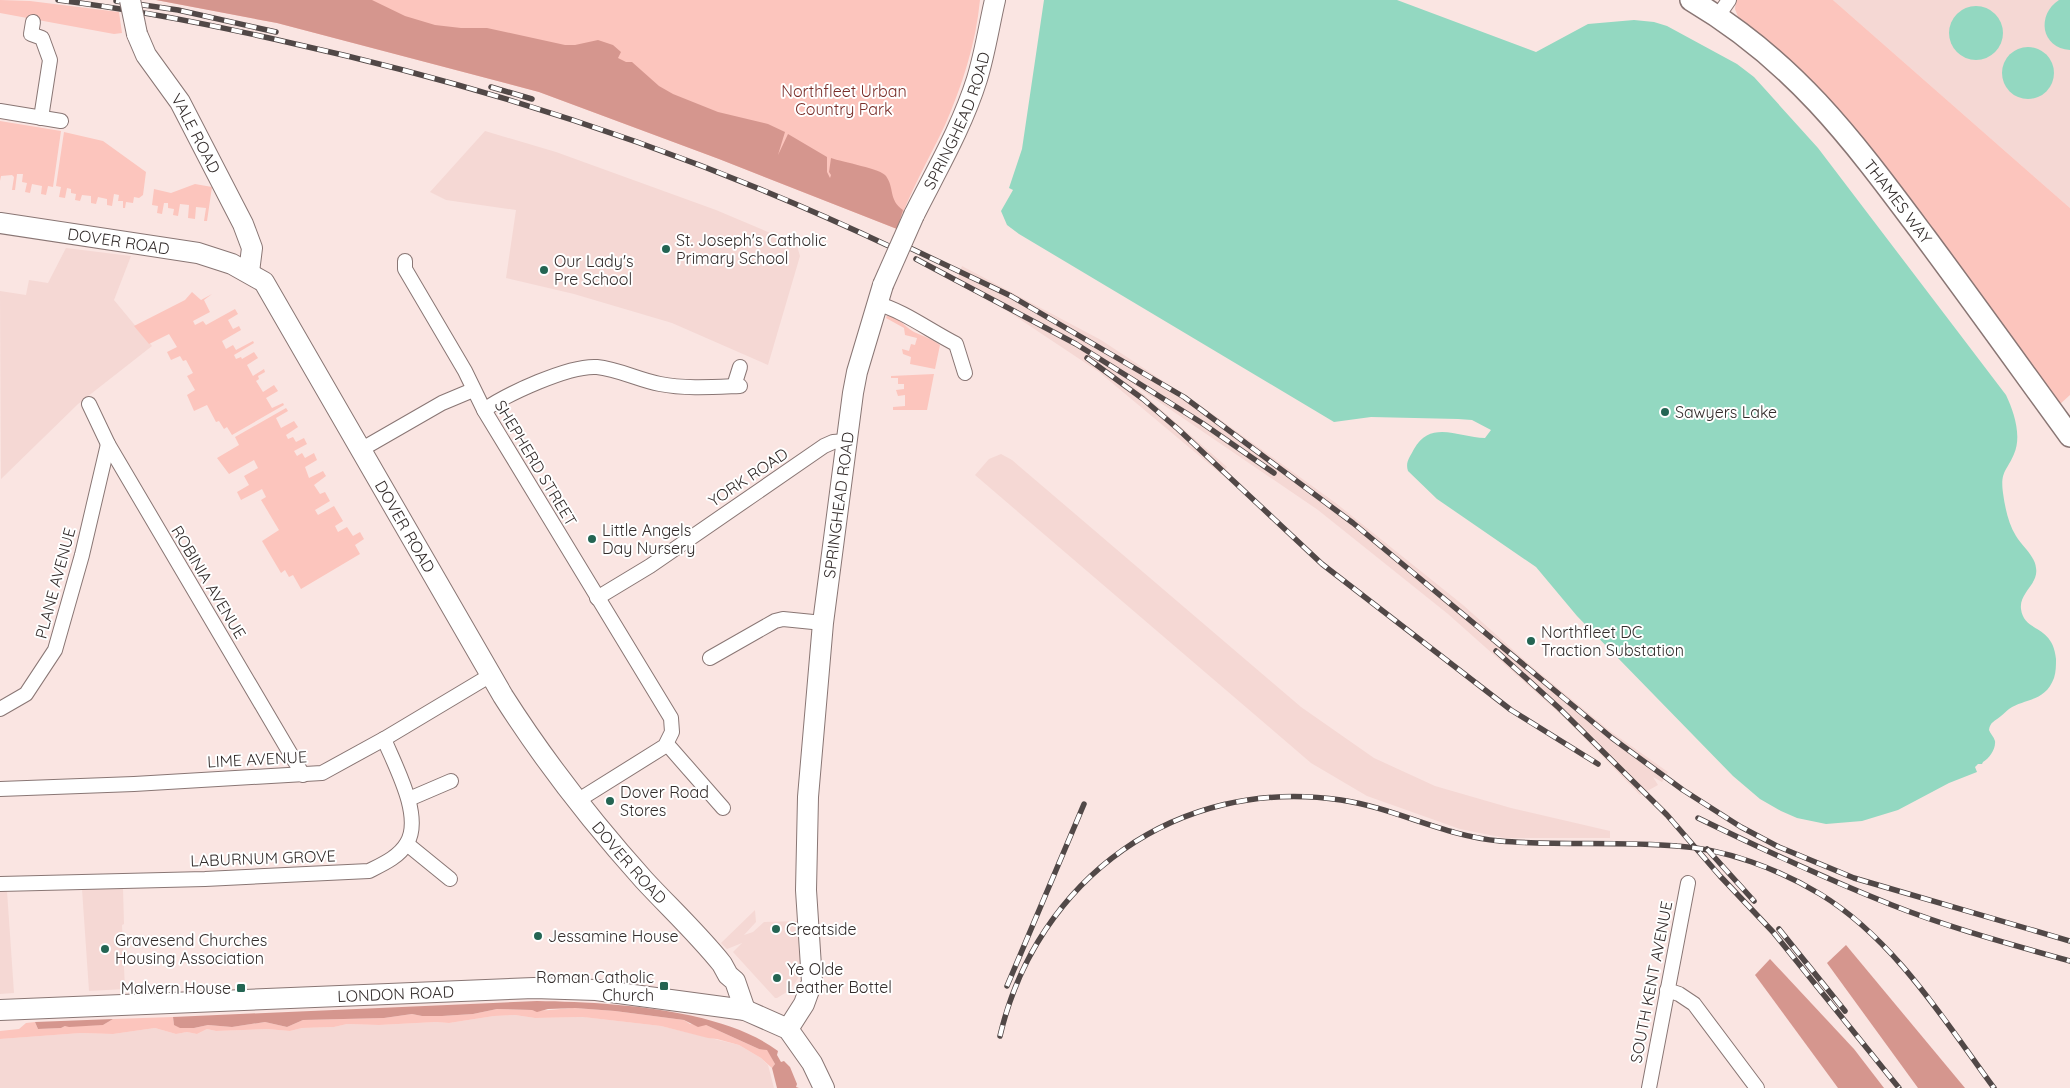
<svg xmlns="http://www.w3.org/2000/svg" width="2070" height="1088" font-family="Quicksand,sans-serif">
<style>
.built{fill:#f5d8d4}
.green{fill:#fcc5bd}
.forest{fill:#d5968e}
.water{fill:#93d8c1}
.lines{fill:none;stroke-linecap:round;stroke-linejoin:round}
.street-casing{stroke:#897674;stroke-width:16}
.secondary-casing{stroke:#897674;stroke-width:22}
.primary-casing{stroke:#897674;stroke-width:24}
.street{stroke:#fff;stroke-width:14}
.secondary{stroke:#fff;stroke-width:20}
.primary{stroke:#fff;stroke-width:21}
.rail-casing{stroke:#514847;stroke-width:5.5}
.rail{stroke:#fff;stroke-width:4;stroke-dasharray:11;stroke-linecap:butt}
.secondary-bridge-casing{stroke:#897674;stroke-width:22;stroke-linecap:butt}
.secondary-bridge{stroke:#fff;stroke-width:20}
.poi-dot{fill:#246553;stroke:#fff;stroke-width:2}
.labels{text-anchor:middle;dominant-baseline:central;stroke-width:4;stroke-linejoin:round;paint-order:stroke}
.park-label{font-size:16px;fill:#782d28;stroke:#fff}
.street-label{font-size:16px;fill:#332c2b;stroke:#fff}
.poi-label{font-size:16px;fill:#332c2b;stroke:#fff;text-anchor:start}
</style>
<rect width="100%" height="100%" fill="#fae5e2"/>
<g class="built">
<polygon points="1833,0 2070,0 2070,208 1874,36"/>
<polygon points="485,131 556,152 716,210 787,240 795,239 800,256 768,365 672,323 574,294 506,278 516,210 446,200 430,192"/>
<polygon points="66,248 131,256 114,300 152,346 78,404 1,479 0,291 26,295 29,280 48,283"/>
<polygon points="962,266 1101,340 1207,410 1337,504 1463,605 1530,665 1610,731 1668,772 1662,782 1653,777 1658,785 1640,795 1567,720 1448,614 1318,510 1127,380 1227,467 1221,474 1099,372 1006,310 956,283"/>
<polygon points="1001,454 1012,460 1301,707 1374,758 1435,786 1511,808 1610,831 1610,838 1505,838 1460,829 1367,796 1311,763 975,475 989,459"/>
<polygon points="123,888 124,924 122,925 125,989 89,991 82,889"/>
<polygon points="0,891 7,891 14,993 0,994"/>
<polygon points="755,910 756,922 744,935 753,932 764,922 799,921 801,974 790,990 777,998 775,998 733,952 742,943 727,949 721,943"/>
<polygon points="515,1015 535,1018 584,1017 661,1026 739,1045 761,1058 768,1065 774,1088 0,1088 0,1039 81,1033 113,1034 155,1028 176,1034 187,1032 197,1034 207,1029 216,1031 267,1029 290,1031 302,1028 334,1027 347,1024 379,1025 436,1022 449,1023 494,1016"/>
</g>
<g class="green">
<polygon points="0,0 30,1 119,12 122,33 114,34 0,13"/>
<path d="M156,0h824c-4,43 -18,86 -35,125 -16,34 -36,68 -48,104l-178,-70 -180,-67 -262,-69z"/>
<polygon points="1736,0 1833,0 2070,208 2070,395 2059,405 1740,22 1735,9"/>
<polygon points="0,121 61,131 53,187 48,186 46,195 41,194 42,186 32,184 30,193 25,192 27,183 22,182 23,174 17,174 15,190 12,190 14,177 12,175 1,176 0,181"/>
<polygon points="64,132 103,141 146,172 143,195 139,198 134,197 133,203 126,202 125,208 123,208 123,201 118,201 119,195 114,194 112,206 107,205 107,199 98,197 96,204 91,203 91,196 82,195 80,201 75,200 76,194 71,193 71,189 67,188 65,198 59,197 61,187 56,186"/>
<polygon points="195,184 212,187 207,221 204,221 206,208 196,207 195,219 188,218 189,205 180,204 178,216 173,215 174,209 168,208 168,203 164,203 162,214 157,213 158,206 152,205 154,189 171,193"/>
<polygon points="192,292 201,300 212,294 204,300 210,312 193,321 195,325 203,321 206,325 235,309 238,314 228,320 233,329 239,326 241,330 222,341 226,349 233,345 236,350 253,341 254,343 234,355 236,359 241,357 242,359 254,352 258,358 247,365 253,376 264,369 265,372 258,376 259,379 256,381 263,392 274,385 278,391 266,398 272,408 283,403 284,405 232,435 227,427 224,429 219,421 216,422 207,405 194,411 187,395 195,390 187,376 193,373 186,360 183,361 180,356 171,360 167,352 177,347 169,334 149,344 134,326 185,300"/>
<path d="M888,313c11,5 16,13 26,19 9,4 18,7 26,13l-5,24 -25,-5 1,-7 -8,-3 -1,-5 7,2 2,-7 4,1 2,-7 -12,-3 -1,-7 -18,-10z"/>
<polygon points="934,374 927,410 893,410 893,407 905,406 905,395 898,396 896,390 904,389 904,384 898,384 898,378 891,378 891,376"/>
<polygon points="286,408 288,411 276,418 281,428 294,421 298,427 286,435 288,439 293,437 296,442 304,438 307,444 294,451 297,456 302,453 305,458 314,453 317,460 305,467 309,478 323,471 326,476 314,485 320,494 325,492 330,501 315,510 318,515 334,506 343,521 335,526 338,532 347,527 353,536 360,532 364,539 355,545 360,554 301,589 293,575 289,577 285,570 281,573 262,541 279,530 261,500 266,497 262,489 241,500 237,492 249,485 244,476 258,468 254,460 229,474 217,458 239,445 235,437"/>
<path d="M575,1008l40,3 69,9 6,4 16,1 53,24h8l8,15 -3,4 -11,-10 -22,-13 -22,-6 -9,-1 -47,-12 -78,-9 -48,1 -20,-3 -21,1 -45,7 -13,-1 -57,3 -32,-1 -13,3 -32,1 -12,3 -23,-2 -51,2 -9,-2 -10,5 -10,-2 -11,2 -21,-6 -42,6 -32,-1 -81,6v-8l19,-2 7,-6 9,-1 3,7 23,-1 4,-2 38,-1 10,-6 60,-2 1,8 20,3 14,-3 24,2 33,-5 22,5 16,-7 81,-2 28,-4 10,2h20l31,-2 24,-5 35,1c5,2 35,-2 43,-2z"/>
</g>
<g class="forest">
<path d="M156,0h216l33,16 30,9 26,3h26l78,17h10l23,-5 15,5 8,7 -3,6 8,4h6l27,24 14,8 45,18 50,12 17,8 -7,23 10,-21 39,23v15l3,6 1,-3 -2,-3 2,-14c11,4 51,11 55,18 9,13 2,23 17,34l-6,19 -178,-70 -180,-67 -262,-69z"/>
<polygon points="1846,945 1965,1088 1918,1088 1827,963"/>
<polygon points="1770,959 1854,1049 1884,1088 1838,1088 1755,975"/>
<path d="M537,1001c70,1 184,7 241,50l-1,4 4,7 3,-1 6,6 7,17 -1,3 3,1h-22l-5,-20 3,-4 -8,-14 -8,-1 -53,-24 -8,2 -14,-7 -69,-9 -40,-3 -27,1 -11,3 -5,-2 -35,-1 -24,5 -31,2h-20l-10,-2 -28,4 -81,2 -16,7 -22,-5 -33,5 -24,-2 -14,3h-14l-6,-3 -1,-8z"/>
<polygon points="113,1019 103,1025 69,1027 65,1026 61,1028 38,1029 35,1022"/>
</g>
<g class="water">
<path d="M1044,0h353l139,52 52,-28 46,-4 20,2 13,4 70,38 17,13 64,71 188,247c8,17 16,41 8,59 -7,17 -14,17 -11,39 2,14 5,30 13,43 6,10 19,20 20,32 3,16 -17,24 -15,41 3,24 32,15 35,50 0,6 0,13 -2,19 -9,24 -28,20 -45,31 -3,2 -5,5 -8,7 -6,5 -11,6 -12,14 1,3 5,7 6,11 1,8 -6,18 -12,21l-1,2h-4l-3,3 2,5 -28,11 -51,27 -36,11 -36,3 -29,-6 -16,-7 -21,-12 -27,-23 -156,-160 -41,-49 -99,-68 -29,-28c-3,-9 2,-14 6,-22 17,-30 46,-11 71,-11l6,-8 -19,-10 -14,-1 -87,-2 -37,5 -315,-188 -12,-9 -6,-14 12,-21 -4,-2 13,-39z"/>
<path d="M2059,0h11v50c-29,-2 -34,-35 -11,-50z"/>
<circle cx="1976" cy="33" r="27"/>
<circle cx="2028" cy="73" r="26"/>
</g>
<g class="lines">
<defs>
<g id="street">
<polyline points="1718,16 1729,0"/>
<polyline points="33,22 31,34 42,38 50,60 41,118"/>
<polyline points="0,111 61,121"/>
<polyline points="405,261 405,269 465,371 484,410 671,718 672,732 665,746 577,801"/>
<path d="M878,304c24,6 54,28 78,40l9,29"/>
<polyline points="734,386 740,367"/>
<polyline points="89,404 108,444 303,775"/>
<path d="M484,410c23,-16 85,-45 113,-43 21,2 42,13 63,17 25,5 54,3 80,2"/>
<polyline points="362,449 442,403 473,390"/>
<polyline points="597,598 650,566 824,446 833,442 846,441"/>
<polyline points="710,658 775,621 783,619 823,623"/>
<polyline points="0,709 26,694 55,650 82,555 108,444"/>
<polyline points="667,744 723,808"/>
<polyline points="0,789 134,784 322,773 384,739 491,675"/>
<polyline points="409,799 451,781"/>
<polyline points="407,844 450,879"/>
<path d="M0,884l205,-5 164,-8c14,-7 30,-14 38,-28 16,-27 -12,-77 -23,-104"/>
<polyline points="1667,990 1679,994 1694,1004 1757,1088"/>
<polyline points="1649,1088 1688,883"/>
</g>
<g id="secondary">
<path id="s1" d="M137,34l9,21 34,47 63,122 9,24 -3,24"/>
<path id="s2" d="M914,215c22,-44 48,-88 63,-136 8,-26 12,-53 18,-79"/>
<path id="s3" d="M0,223l198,30 34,11 32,18 239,414c42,66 89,126 141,184 26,28 54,54 78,84l6,11 7,6 10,29"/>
<path id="s4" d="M0,1010l534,-22 62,2 149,20 43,19 24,34 12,25"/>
<path id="s5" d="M788,1029l16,-25 8,-22 -6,-92 2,-93 15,-174 30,-230 4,-21 26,-87"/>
</g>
<g id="primary">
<path id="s6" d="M1691,0c105,62 163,142 234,237 49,66 97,133 145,199"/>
</g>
</defs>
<use href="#street" class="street-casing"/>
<use href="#secondary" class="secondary-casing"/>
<use href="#primary" class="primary-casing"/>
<use href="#street" class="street"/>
<use href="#secondary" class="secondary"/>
<use href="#primary" class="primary"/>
<defs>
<g id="rail">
<path d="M58,0c79,10 156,25 233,43 208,46 408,113 600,204"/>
<polyline points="116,1 178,10 276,32"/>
<polyline points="491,87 532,99"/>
<polyline points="910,248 1011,296 1184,397 1353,523 1612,738 1683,790 1741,827 1779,847 1854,878 2070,941"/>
<polyline points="916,259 1076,344 1202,423 1274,473"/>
<polyline points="1087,358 1143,399 1178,429 1322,564 1511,710 1598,764"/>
<polyline points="1496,651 1559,708 1667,815 1720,876 1773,932 1899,1088"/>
<path d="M1698,818c64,31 128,61 194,87 58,23 118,39 178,56"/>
<polyline points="1707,849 1754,901"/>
<polyline points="1779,929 1845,1011"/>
<polyline points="1007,986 1084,804"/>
<path d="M1000,1036c37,-158 178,-260 341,-236 54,8 103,36 159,41 58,5 118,0 177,5 49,3 101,23 143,48 74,45 124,126 174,194"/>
</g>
</defs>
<use href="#rail" class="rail-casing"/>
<use href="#rail" class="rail"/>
<defs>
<g id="secondary-bridge">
<polyline points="130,0 137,34"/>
<polyline points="883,285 914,215"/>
</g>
</defs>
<use href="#secondary-bridge" class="secondary-bridge-casing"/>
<use href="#secondary-bridge" class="secondary-bridge"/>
</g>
<g class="poi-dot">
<circle cx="666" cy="249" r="5"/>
<circle cx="544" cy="270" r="5"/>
<circle cx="1665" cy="412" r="5"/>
<circle cx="592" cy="539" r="5"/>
<circle cx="1531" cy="641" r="5"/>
<circle cx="610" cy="801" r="5"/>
<circle cx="776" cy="929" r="5"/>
<circle cx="538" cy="936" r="5"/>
<circle cx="105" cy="949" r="5"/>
<circle cx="777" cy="978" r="5"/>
<rect x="659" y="981" width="10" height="10" rx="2.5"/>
<rect x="236" y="983" width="10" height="10" rx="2.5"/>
</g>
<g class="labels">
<g class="park-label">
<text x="844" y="91">Northfleet Urban<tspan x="844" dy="18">Country Park</tspan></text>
</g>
<g class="street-label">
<text stroke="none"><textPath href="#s2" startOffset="104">SPRINGHEAD ROAD</textPath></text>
<text stroke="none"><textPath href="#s1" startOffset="116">VALE ROAD</textPath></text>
<text stroke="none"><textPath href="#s6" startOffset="291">THAMES WAY</textPath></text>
<text stroke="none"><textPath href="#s3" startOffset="120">DOVER ROAD</textPath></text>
<text transform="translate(536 463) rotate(59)">SHEPHERD STREET</text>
<text transform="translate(748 477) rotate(-34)">YORK ROAD</text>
<text stroke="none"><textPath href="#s5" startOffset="532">SPRINGHEAD ROAD</textPath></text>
<text stroke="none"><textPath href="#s3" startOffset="555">DOVER ROAD</textPath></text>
<text transform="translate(209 582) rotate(59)">ROBINIA AVENUE</text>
<text transform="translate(55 583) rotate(-75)">PLANE AVENUE</text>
<text transform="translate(257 759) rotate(-3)">LIME AVENUE</text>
<text transform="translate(263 858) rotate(-2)">LABURNUM GROVE</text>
<text stroke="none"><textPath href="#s3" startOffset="960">DOVER ROAD</textPath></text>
<text transform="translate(1651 982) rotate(-79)">SOUTH KENT AVENUE</text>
<text stroke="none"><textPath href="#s4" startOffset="396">LONDON ROAD</textPath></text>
</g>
<g class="poi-label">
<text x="676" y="240">St. Joseph's Catholic<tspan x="676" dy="18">Primary School</tspan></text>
<text x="554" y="261">Our Lady's<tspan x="554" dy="18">Pre School</tspan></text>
<text x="1675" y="412">Sawyers Lake</text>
<text x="602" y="530">Little Angels<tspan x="602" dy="18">Day Nursery</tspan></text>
<text x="1541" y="632">Northfleet DC<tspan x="1541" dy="18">Traction Substation</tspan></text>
<text x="620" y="792">Dover Road<tspan x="620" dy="18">Stores</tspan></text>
<text x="786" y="929">Creatside</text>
<text x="548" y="936">Jessamine House</text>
<text x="115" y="940">Gravesend Churches<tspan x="115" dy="18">Housing Association</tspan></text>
<text x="787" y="969">Ye Olde<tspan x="787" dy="18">Leather Bottel</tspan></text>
<text x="654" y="977" text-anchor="end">Roman Catholic<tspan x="654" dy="18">Church</tspan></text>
<text x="231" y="988" text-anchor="end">Malvern House</text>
</g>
</g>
</svg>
